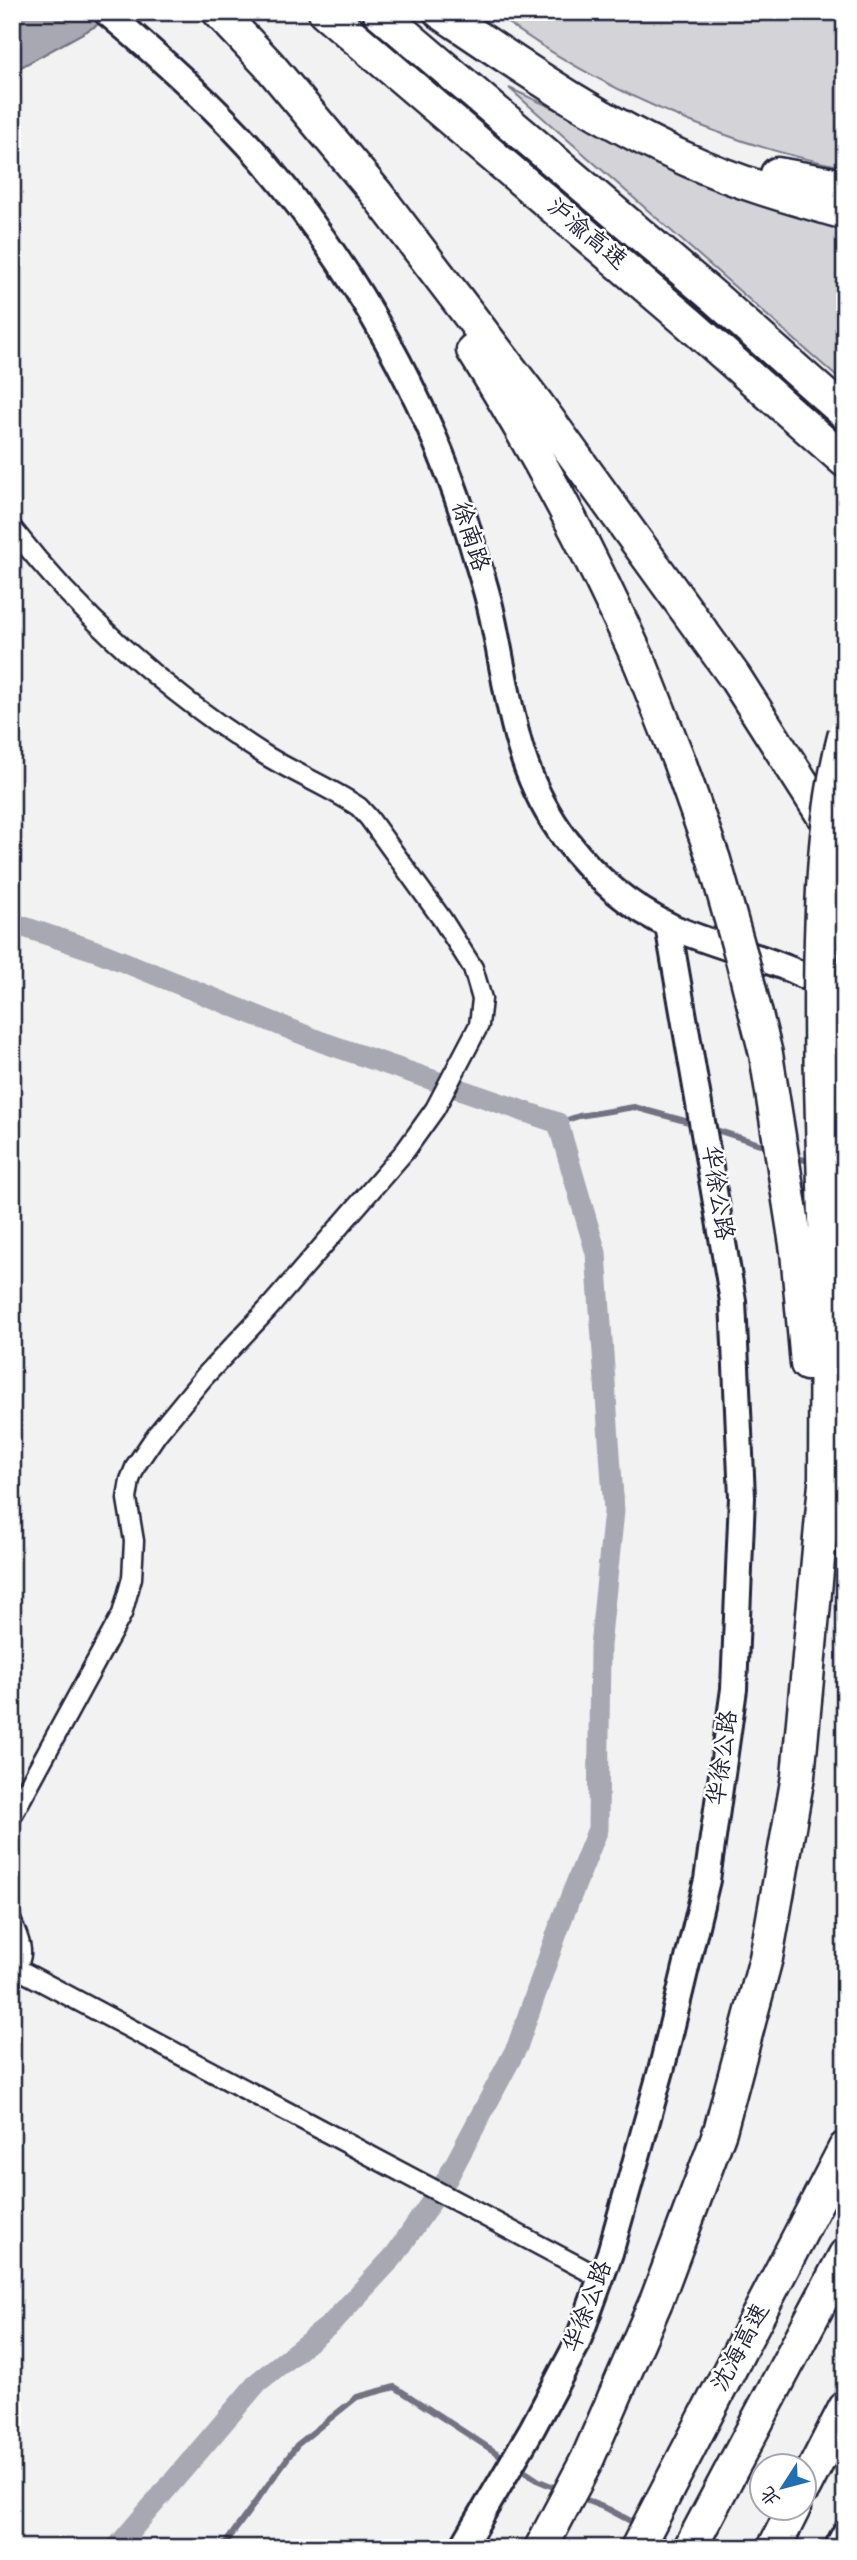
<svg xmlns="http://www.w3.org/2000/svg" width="857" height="2560" font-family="'Indie Flower','LXGW WenKai TC',sans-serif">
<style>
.green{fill:#d3d3d8;stroke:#7a7a8a;stroke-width:2}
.water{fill:#a8a8b2;stroke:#727282;stroke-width:2}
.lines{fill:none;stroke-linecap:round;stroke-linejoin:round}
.stream{stroke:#727282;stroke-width:6}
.canal{stroke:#a8a8b2;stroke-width:21}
.street-casing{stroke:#22223b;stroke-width:23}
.secondary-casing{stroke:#22223b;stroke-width:30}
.highway-casing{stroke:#22223b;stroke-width:37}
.street{stroke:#fff;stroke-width:18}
.secondary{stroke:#fff;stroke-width:24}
.highway{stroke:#fff;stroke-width:32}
.highway-bridge-casing{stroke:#22223b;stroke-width:37;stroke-linecap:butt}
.highway-bridge{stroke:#fff;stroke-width:32}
.labels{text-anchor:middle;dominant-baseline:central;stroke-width:5;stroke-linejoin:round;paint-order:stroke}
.street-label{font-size:24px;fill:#22223b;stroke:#fff}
</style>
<rect width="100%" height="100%" fill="#f2f2f3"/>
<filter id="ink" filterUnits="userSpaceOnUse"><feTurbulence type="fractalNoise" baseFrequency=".0143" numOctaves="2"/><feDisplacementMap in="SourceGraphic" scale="14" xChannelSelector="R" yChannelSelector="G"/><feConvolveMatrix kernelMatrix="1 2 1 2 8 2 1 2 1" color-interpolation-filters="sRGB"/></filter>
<g filter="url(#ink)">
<g class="green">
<path d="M493,12h352v155c-120,-21 -254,-82 -352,-155z"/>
<polygon points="509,88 639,147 845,220 845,384"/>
</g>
<polygon class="water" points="12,12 121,12 12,72"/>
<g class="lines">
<g class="stream">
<polyline points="558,1123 579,1116 634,1107 696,1124"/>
<polyline points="710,1128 769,1147"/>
<polyline points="793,1156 816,1164"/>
<polyline points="832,1170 845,1174"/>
<polyline points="515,2465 539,2481 561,2490"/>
<polyline points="577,2497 608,2509 640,2526"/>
<polyline points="656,2535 680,2548"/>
<polyline points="222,2548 297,2445 357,2397 395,2387 506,2459"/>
</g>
<polyline class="canal" points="12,923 99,952 322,1042 558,1123 596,1253 614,1511 600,1646 598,1829 563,1916 517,2047 447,2179 395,2255 331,2324 258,2382 116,2548"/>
<defs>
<g id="street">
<path d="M12,528c70,90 157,166 253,227 31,19 64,32 94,52l10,11 73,101 31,49 9,31 -3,26 -44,84 -30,42 -137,158 -64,68 -47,57 -21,31 -6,15 -3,19 7,42 -2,37 -10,36 -110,202"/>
<path d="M12,1922c6,16 17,35 0,47"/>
<polyline points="16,1968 601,2278"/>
</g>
<g id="secondary">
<path d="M106,12c55,46 109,94 156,148 93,109 168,242 209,380 7,25 16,50 21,75 18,82 21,156 75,226 27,36 64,67 105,86 59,26 119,33 173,73"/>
<polyline points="462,2548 532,2429 576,2346 610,2253 662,2067 707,1880 734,1689 742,1497 733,1301 668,925"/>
<polyline points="837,2548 845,2533"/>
</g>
<g id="highway">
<polyline points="219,12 268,64 376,193 537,404 734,676 845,850"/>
<polyline points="325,12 690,324 845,461"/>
<polyline points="379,12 714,297 845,413"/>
<path d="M440,12c80,54 159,109 248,148 50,23 104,38 157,53"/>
<polyline points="777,174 845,186"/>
<path d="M473,350c64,101 119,206 168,315"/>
<polyline points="797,1251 807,1364"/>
<polyline points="804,2488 845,2408"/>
<polyline points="541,2548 587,2460 657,2299 720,2131 766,1958 798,1776 825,1484 826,1248"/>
<polyline points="637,2548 845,2148"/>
<polyline points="690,2548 845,2255"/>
<polyline points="774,2548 794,2508"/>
</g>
</defs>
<use href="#street" class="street-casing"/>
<use href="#secondary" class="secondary-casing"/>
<use href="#highway" class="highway-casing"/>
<use href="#street" class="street"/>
<use href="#secondary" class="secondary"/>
<use href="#highway" class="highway"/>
<defs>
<g id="highway-bridge">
<polyline points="641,665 679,761 714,860 741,955 766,1054 797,1251"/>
<path d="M826,1248c-3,-103 -8,-206 -5,-309 2,-69 6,-138 24,-206"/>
</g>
</defs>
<use href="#highway-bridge" class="highway-bridge-casing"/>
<use href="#highway-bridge" class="highway-bridge"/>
</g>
</g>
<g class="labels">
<g class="street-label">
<text transform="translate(586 235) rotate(40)">沪渝高速</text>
<text transform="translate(469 537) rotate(72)">徐南路</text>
<text transform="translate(716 1193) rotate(81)">华徐公路</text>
<text transform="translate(724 1758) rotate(-82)">华徐公路</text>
<text transform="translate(589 2307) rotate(-69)">华徐公路</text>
<text transform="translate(742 2348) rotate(-62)">沈海高速</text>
</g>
</g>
<rect width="857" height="2560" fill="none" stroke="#fff" stroke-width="42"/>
<rect x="21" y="21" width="815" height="2518" fill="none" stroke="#22223b" stroke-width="2.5" filter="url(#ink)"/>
<g transform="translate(783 2487) rotate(234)"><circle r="33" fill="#ffffff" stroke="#a7a7b1" stroke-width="2"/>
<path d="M0-5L12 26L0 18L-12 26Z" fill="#1f6fb2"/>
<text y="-10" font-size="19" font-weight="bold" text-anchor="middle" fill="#22223b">北</text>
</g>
</svg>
